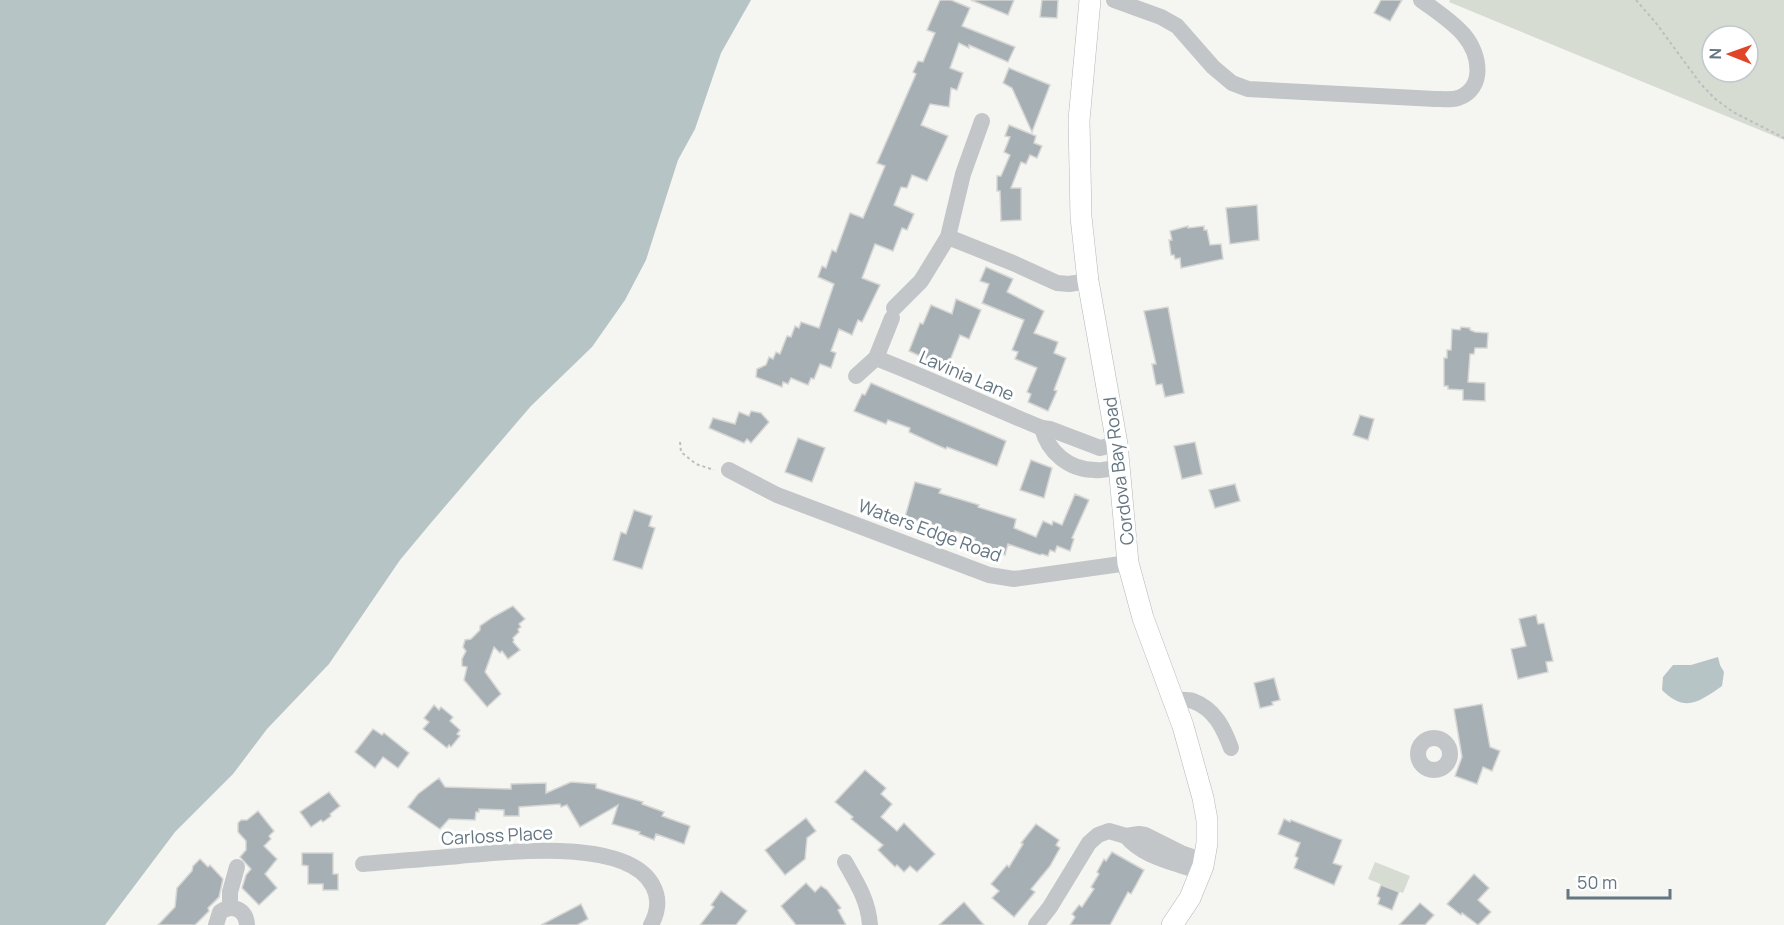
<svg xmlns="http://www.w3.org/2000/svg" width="1784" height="925" font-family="Manrope,sans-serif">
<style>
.green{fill:#d6dcd2;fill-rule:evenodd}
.water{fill:#b6c4c6}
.building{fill:#a6afb4;stroke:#d6d6d4;stroke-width:1.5}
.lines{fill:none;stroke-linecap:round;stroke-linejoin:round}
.major-casing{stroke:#b3b8bb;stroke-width:22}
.path{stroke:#bcbec0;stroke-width:2;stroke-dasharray:3 3;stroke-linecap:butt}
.minor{stroke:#c2c6c9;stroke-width:16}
.major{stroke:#fff;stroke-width:21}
.labels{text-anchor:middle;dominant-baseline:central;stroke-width:6;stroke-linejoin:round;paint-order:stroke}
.street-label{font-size:18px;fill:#647682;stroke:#fff}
</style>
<rect width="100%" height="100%" fill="#f5f5f1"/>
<g class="green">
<path d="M1450,0h334v140l-335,-138zM1712,36h36v36h-36z"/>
<polygon points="1375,862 1410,876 1403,893 1368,879"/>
</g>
<g class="water">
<polygon points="0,0 751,0 721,53 695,129 678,160 646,260 625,300 592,347 531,406 430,524 400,560 329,664 267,729 233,774 175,832 105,925 0,925"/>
<path d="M1718,657l2,8 4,7 -2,14c-23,16 -37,27 -60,4l1,-13 10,-12h18z"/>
</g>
<g class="building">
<polygon points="940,0 951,0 970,8 962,26 1015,47 1008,62 969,45 969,48 959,43 950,68 963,73 957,90 951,88 949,107 930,104 921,125 948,136 927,181 912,175 907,188 901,187 894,205 914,214 907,230 902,228 893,251 875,244 862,278 880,285 862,322 858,320 852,335 839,329 831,351 836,353 831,368 820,364 814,379 811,378 808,385 791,378 788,384 783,382 782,387 756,377 757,369 766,365 769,357 773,359 776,352 780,354 787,336 791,337 795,326 799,328 801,322 819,328 834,284 818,277 822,266 826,268 832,250 836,252 850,213 863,218 885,166 877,163 916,74 913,72 918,61 923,62 935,33 927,30"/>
<polygon points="971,0 1014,0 1008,15"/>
<polygon points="1042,0 1058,0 1057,18 1040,17"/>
<polygon points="1381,0 1402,0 1390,21 1374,13"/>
<polygon points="1009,68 1050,85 1032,132 1012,88 1003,83"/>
<polygon points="1009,125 1036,136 1034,143 1042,146 1037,158 1030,155 1026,164 1021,162 1011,188 1021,188 1021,220 1001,221 1000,191 997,191 997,176 1001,176 1010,155 1004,152 1010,137 1005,136"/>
<polygon points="1257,205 1259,240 1230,244 1226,208"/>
<polygon points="1188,226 1188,228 1204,226 1204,230 1207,230 1210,245 1221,244 1223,259 1181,268 1180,258 1175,259 1174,255 1171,255 1169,240 1172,240 1170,231"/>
<polygon points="986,267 1013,279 1007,292 1044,311 1034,333 1058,342 1054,353 1066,358 1054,390 1057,391 1048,411 1028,402 1031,394 1027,392 1037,368 1015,359 1018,352 1012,350 1024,320 982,303 989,284 980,281"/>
<polygon points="956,299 981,310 969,339 960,335 947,368 909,351 920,323 923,324 931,305 952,314"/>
<polygon points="1168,307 1184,393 1165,397 1162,384 1156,385 1152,364 1156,364 1144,311"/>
<polygon points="1461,327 1470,328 1470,330 1475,332 1488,333 1487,348 1475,348 1474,354 1470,354 1468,382 1485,383 1485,401 1463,400 1463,390 1448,389 1448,386 1444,386 1444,358 1447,358 1447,350 1451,350 1452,329 1460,330"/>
<polygon points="871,383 1006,441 997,466 947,447 946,449 937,445 909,432 910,428 888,420 886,424 854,411 862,394 865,395"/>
<polygon points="751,411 761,413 769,422 751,443 747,439 744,443 709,428 713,418 735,424 739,412 749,416"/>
<polygon points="1360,415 1374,419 1368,440 1353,435"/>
<polygon points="798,438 825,448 812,482 785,472"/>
<polygon points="1195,442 1202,474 1182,479 1174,446"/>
<polygon points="1031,460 1052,468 1044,498 1020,490"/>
<polygon points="915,482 941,489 939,493 979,505 978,507 1016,519 1014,528 1036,537 1043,521 1052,525 1053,521 1062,525 1075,494 1089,500 1072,538 1074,539 1070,551 1057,546 1055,552 1050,550 1048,556 1042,554 1040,555 1008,544 1005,555 973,544 975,538 955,531 954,534 941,530 941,527 905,517"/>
<polygon points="1235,484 1240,501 1215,508 1209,490"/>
<polygon points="634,510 652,516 649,526 655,528 642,569 613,560 621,532 626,534"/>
<polygon points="513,606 525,619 519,624 521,627 518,629 519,632 513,638 514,640 513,642 520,650 508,659 502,651 500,653 494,647 485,672 501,694 487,707 464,680 467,667 462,666 462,659 466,651 463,647 465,640 471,639 480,630 480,626 493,617"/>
<polygon points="1536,615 1538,624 1544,623 1553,661 1546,662 1548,672 1518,679 1511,649 1526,646 1519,619"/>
<polygon points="1274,678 1280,700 1272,702 1273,705 1260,708 1254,683"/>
<polygon points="1482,704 1490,747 1500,751 1492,771 1483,767 1477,784 1455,776 1462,757 1454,709"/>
<polygon points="434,705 439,710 441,707 453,717 450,721 460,730 457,734 460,736 451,747 449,745 447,748 423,729 429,722 424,718"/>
<polygon points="373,729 382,735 384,733 409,753 398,768 383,757 375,768 355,752"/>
<polygon points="865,770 886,788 881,794 892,804 881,817 897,831 904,823 935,854 917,872 910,866 904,872 897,865 895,867 878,850 883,845 851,819 853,817 835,802"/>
<polygon points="439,778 445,787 511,789 511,784 546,783 546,793 571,782 596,784 596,788 643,802 642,804 664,812 662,816 690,826 684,844 656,834 654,840 639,834 640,832 612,824 618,805 580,827 567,805 561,807 560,804 519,807 519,816 504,816 504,810 479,809 479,812 476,812 475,820 449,819 440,829 408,807 418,794"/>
<polygon points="329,792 340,806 330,814 331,816 323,822 321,820 311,827 300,812"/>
<polygon points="258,811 274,831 269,836 271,839 264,846 277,859 265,874 277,888 259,905 242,888 246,875 251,869 240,857 246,850 246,841 238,832 238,823 241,820 247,820"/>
<polygon points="806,818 816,831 807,838 805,859 785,875 765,850"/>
<polygon points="1284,819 1290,822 1291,820 1342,840 1333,863 1342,866 1334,885 1294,868 1298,858 1295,856 1300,843 1278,834"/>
<polygon points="1036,824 1059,840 1056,845 1060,848 1050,866 1031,889 1035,892 1014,917 992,898 999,891 991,884 1007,865 1009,867 1023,844 1021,843"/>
<polygon points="1112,852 1144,870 1136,885 1131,894 1128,892 1110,925 1070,925 1075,917 1072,914 1079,905 1082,907 1094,889 1091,887 1099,874 1097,872 1104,859 1106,861"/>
<polygon points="302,853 333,853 333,874 338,874 338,890 323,890 323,884 308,884 308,866 302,865"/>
<polygon points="200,859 208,867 210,865 223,879 219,897 208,908 209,911 195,925 158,925 175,907 177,888 192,871 193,866"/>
<polygon points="1474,874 1489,888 1478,900 1491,912 1478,925 1462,913 1461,915 1447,904"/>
<polygon points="806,883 815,892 821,886 827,890 841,908 838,910 846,925 796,925 781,906"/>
<polygon points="1381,885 1399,892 1392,910 1378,904 1380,898 1377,896"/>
<polygon points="721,891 747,911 736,925 700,925 714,907 711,905"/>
<polygon points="964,902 984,925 939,925"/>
<polygon points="1420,903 1434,915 1425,925 1399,925"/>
<polygon points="581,904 588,919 577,925 541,925"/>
</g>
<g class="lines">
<defs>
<polyline id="major" points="1090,0 1079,120 1081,217 1088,281 1117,444 1128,563 1143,618 1183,726 1203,798 1207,820 1207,843 1203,866 1190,898 1172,925"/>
</defs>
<use href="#major" class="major-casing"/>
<g class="path">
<polyline points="1636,0 1656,23 1700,83 1714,98 1733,112 1784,138"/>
<polyline points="680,442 681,452 696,464 714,470"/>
</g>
<g class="minor">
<path d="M1114,0l47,17 16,9 36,41 19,16 16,6 187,10c7,0 16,1 23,-1 28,-10 22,-44 6,-63 -12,-14 -28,-24 -43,-35"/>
<polyline points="948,237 1013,263 1057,283 1069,284 1088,281"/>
<polyline points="894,308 921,281 948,237 963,174 982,121"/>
<path d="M876,358c56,22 110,47 166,70l8,1 50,19 17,-4"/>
<polyline points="856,376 876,358 892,318"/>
<path d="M1042,428c6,24 27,42 53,42 8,1 17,-2 24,-3"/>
<polyline points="729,470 777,495 989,575 1014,579 1128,563"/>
<path d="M1174,700c6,0 14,-1 19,1 22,8 31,28 38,47"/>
<circle cx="1434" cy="754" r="16"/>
<path d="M1126,836c16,20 44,25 68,34"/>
<path d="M845,862c12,21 23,38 25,63"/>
<path d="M363,864c32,-3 64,-5 96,-8 45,-4 169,-19 194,30 7,13 5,26 -2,39"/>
<polyline points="230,907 230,892 237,867"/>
<path d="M216,925l4,-13c13,-9 26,-2 27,13"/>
<polyline points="1036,925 1050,907 1089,843 1098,835 1109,831 1126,836 1139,834 1145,835 1181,853 1204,861"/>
</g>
<use href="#major" class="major"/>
</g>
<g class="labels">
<g class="street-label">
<text transform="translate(967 375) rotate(23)">Lavinia Lane</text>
<text transform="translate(1118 471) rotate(-97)">Cordova Bay Road</text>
<text transform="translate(930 530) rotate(20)">Waters Edge Road</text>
<text transform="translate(497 835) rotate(-3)">Carloss Place</text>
</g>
</g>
<g transform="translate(1730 54) rotate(271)"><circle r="28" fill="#ffffff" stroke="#c1c8cd" stroke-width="1.5"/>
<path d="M0-4.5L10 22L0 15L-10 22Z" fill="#df4526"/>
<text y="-9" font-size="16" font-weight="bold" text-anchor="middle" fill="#647682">N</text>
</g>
<path d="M1568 889v9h102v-9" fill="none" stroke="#647682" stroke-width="3"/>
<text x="1577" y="889" font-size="18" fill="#647682" stroke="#ffffff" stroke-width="4.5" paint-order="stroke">50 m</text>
</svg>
